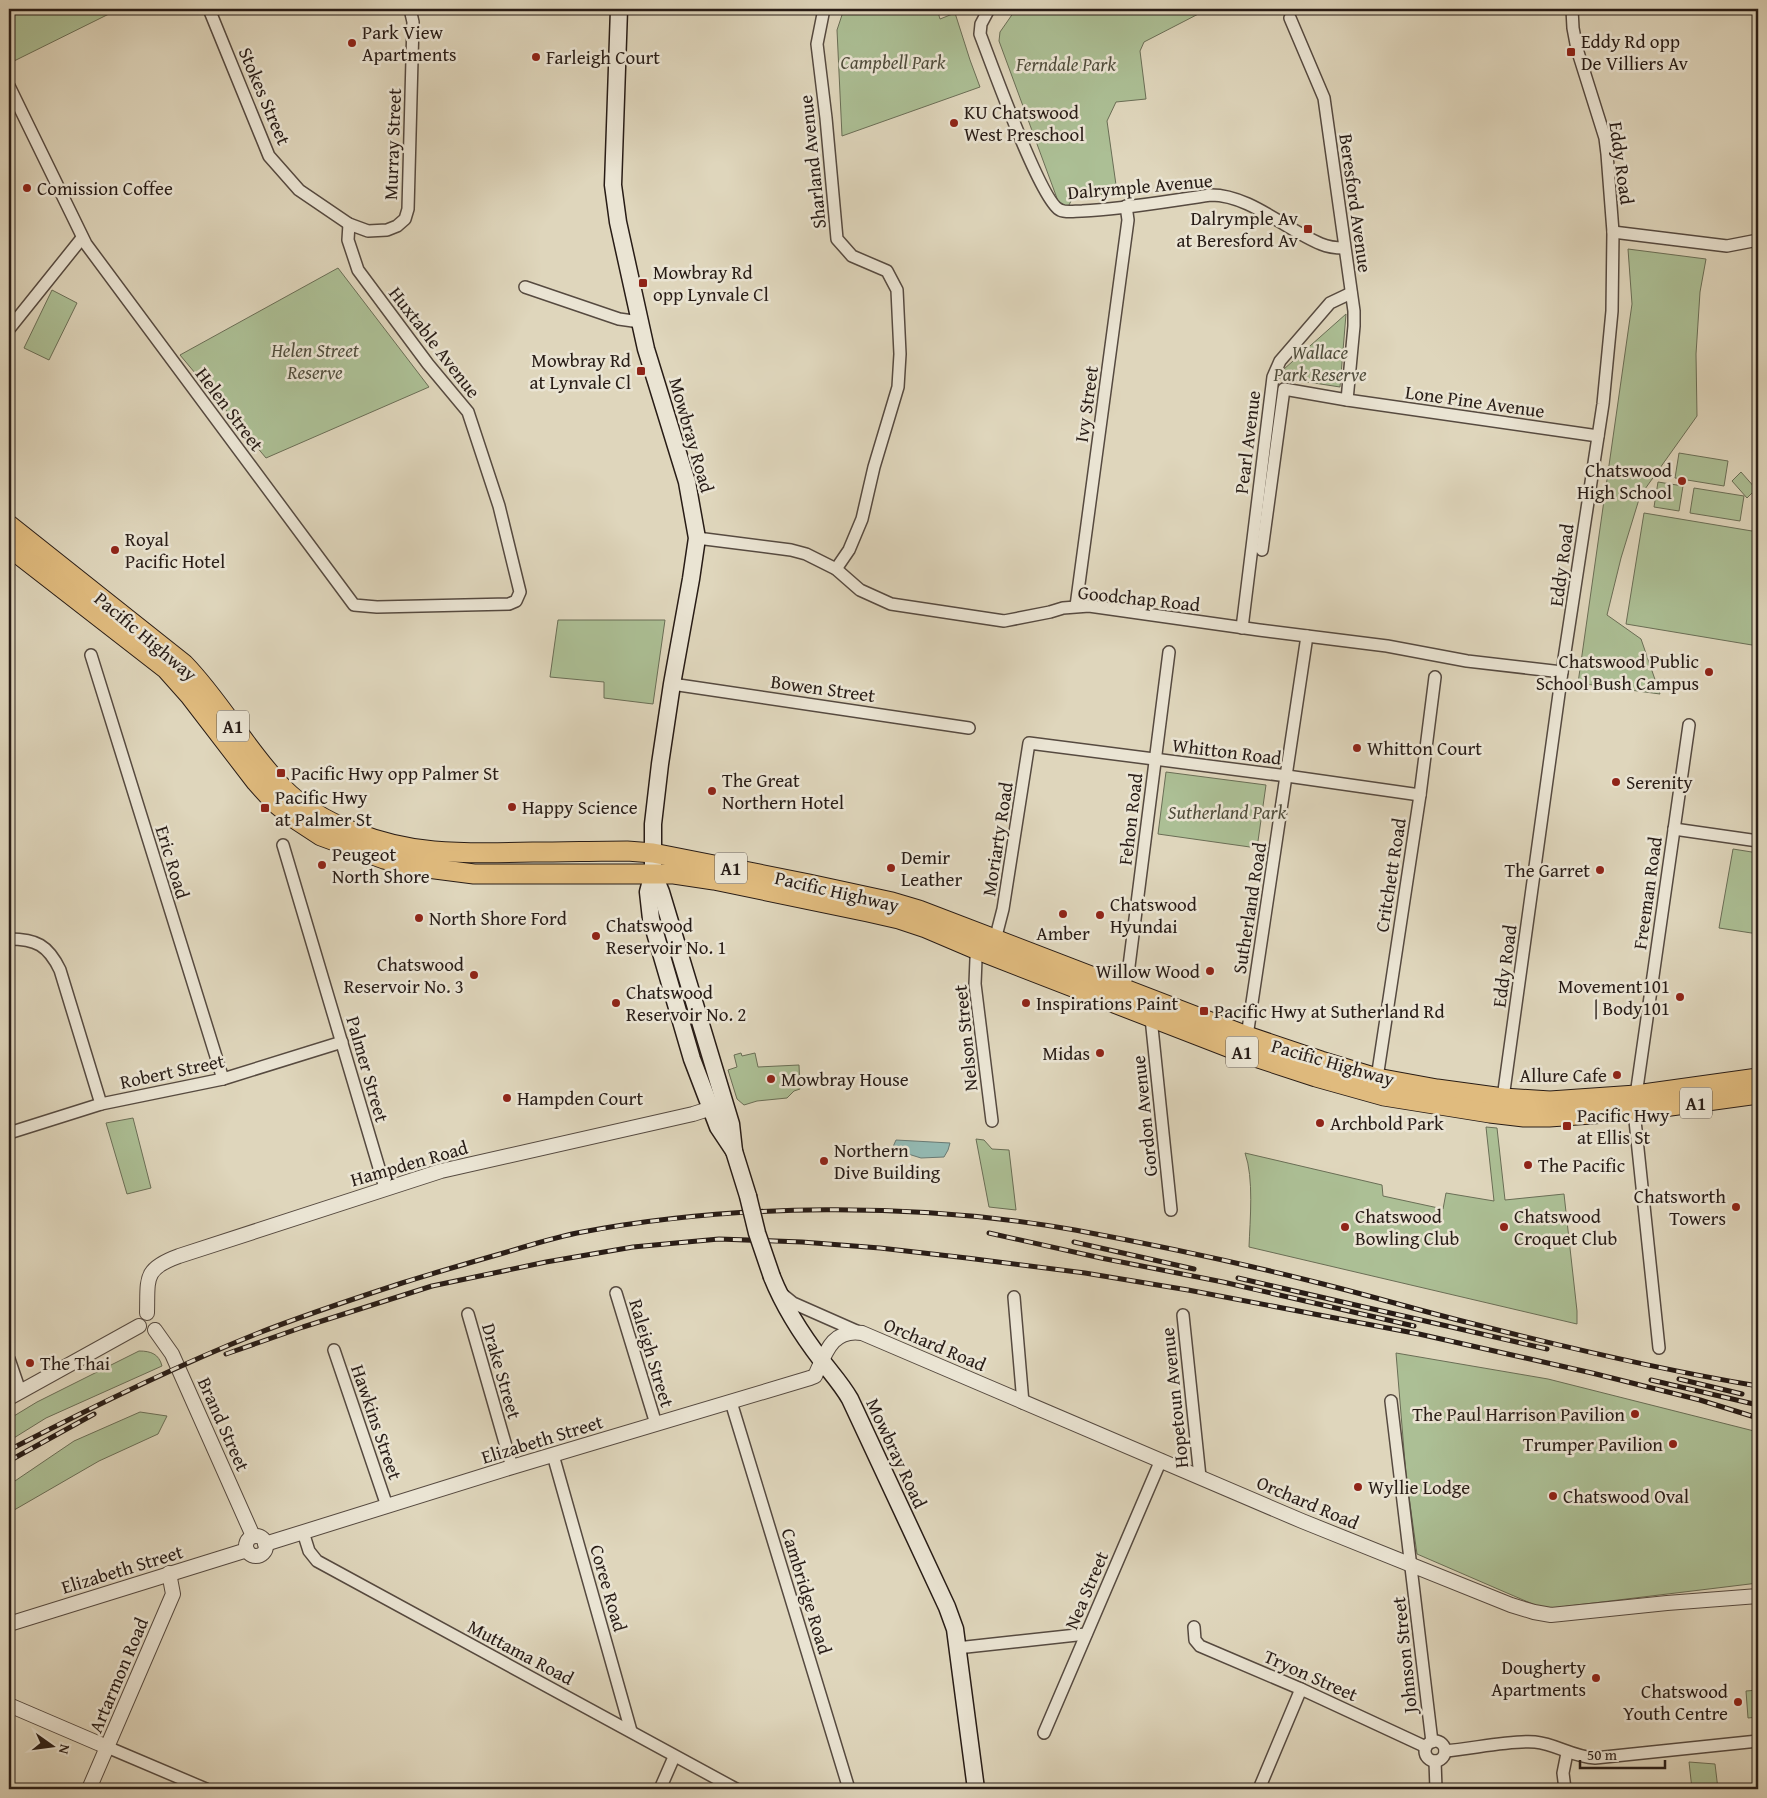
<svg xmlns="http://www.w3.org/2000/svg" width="1767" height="1798" font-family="'Gentium Book Plus',serif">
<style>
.green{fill:#acbf95;stroke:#6a6e56}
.water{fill:#93b9b2;stroke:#687a74}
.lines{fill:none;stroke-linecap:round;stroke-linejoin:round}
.stream{stroke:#687a74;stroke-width:3}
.minor-casing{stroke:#564a40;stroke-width:14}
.tertiary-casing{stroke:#564a40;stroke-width:16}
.secondary-casing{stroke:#281c16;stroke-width:19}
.trunk-casing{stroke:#281c16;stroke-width:21}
.minor{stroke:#eae4d3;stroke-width:11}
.tertiary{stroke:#eae4d3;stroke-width:14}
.secondary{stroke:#eae4d3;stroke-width:16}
.trunk{stroke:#e0bb7e;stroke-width:19}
.rail-casing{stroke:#281c16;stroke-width:5}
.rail{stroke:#eae4d3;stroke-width:3;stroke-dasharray:9;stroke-linecap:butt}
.secondary-bridge-casing{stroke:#281c16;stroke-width:19;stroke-linecap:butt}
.secondary-bridge{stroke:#eae4d3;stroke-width:16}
.poi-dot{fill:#8f2418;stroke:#eae4d3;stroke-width:2}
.labels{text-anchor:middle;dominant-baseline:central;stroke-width:5;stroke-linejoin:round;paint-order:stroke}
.shield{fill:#eae4d3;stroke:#62584f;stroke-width:1}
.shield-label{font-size:18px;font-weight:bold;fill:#281c16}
.poi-label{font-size:19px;fill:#281c16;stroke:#eae4d3;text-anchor:start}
.park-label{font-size:19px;font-style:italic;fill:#504d3c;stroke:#eae4d3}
.street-label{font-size:19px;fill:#281c16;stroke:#eae4d3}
</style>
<rect width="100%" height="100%" fill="#dfd6bc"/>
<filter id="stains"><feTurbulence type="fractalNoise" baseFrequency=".004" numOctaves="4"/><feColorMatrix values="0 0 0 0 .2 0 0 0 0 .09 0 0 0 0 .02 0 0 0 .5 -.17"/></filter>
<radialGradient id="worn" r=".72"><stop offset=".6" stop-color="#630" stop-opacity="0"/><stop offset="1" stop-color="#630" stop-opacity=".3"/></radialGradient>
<g class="green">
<polygon points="9,9 119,9 12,62 9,57"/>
<polygon points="844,9 937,9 940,19 955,13 970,60 980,87 842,136 837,30"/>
<polygon points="1016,9 1208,9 1144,42 1140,51 1146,99 1116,102 1107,121 1117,192 1072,199 1068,207 1058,201 999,41 1000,32"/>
<polygon points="1628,249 1706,259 1700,292 1696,354 1697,416 1640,496 1621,558 1607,615 1641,639 1660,694 1578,683 1632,304"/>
<polygon points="338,268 429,387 266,458 180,355"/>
<polygon points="52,290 77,303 49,360 24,348"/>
<polygon points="1346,314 1340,387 1275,377"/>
<polygon points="1679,453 1728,461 1724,486 1675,478"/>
<polygon points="1741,472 1756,489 1747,498 1732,481"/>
<polygon points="1658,482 1683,486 1679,511 1654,507"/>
<polygon points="1694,488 1744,496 1740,521 1690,513"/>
<polygon points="1644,513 1758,532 1758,646 1626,624"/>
<polygon points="558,620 665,620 653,704 604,698 604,682 550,677"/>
<polygon points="1166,772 1266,785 1257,848 1158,834"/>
<polygon points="1733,849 1758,853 1758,934 1719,928"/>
<polygon points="741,1053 742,1056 755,1053 758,1067 799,1065 800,1089 794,1091 787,1098 757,1101 744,1105 737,1099 728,1070 737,1067 734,1055"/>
<polygon points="133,1118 151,1188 127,1194 106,1123"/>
<path d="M1486,1127l11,1 8,72 59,-6 13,117v13l-328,-77c1,-27 5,-69 -4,-94l137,32 1,11 60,13 3,-16 48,8z"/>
<polygon points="976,1139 984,1140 992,1149 1009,1150 1016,1210 989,1207"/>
<path d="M139,1351c12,0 20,3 23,15l-116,52 -37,23v-22l28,-17z"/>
<polygon points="1396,1353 1548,1379 1758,1432 1758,1583 1544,1609 1417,1554 1406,1475"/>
<polygon points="140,1412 167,1416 158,1434 99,1461 9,1513 9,1485 74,1441"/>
<polygon points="1758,1690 1758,1717 1748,1718 1746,1691"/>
<polygon points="1689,1762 1715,1764 1718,1789 1692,1789"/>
</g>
<polygon class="water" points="896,1140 950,1143 948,1150 944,1157 921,1158 892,1149"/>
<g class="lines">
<polyline class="stream" points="1047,11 1055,9"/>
<defs>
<g id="minor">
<polyline points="209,9 269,156 299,190 349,224 368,231 387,230 397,226 405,219 408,209 413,22 410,9"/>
<polyline points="824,9 817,44 826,118 837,239 852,256 887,271 897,290 900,354 898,387 874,467 862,519 849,550 836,569"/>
<path d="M989,9l-8,15 -1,10c10,26 61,168 80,176 6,3 15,1 22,1 43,-2 86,-10 129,-16 39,0 75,35 110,49 7,3 15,4 23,4"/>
<polyline points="1290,18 1324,98 1354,311 1354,326 1347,400"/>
<polyline points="9,86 86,244 354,605 377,607 509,604 516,601 520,592 499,506 468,412 428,364 358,270 348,240 349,224"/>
<polyline points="1613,232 1727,246 1758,240"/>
<polyline points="525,287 619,319 640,322"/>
<polyline points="9,329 82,238"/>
<polyline points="697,538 791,550 806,554 836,569 860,590 891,604 1004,621 1050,612 1063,608 1089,606 1259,630 1387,646 1467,661 1562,672"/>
<polyline points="1262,550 1284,389 1347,400 1598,436"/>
<polyline points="1076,606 1128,220 1126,206"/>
<polyline points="1242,628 1273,377 1280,361 1330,303 1351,293"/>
<polyline points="91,655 223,1079"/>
<polyline points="672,684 969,728"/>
<polyline points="1674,829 1758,841"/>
<polyline points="283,845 385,1188"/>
<path d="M9,939c27,0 39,6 51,31l41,134"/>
<polyline points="995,940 1003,909 1029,743 1287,776 1420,795"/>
<polyline points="980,951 976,959 975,984 992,1121"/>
<polyline points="1122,990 1128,974 1169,652"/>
<polyline points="1151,1018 1171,1210"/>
<polyline points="1247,1036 1307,636"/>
<polyline points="1377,1078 1420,795 1435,677"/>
<polyline points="1636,1095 1689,725"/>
<polyline points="1503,1098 1562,672 1603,404 1612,311 1613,232 1607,154 1605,138 1577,49 1573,28 1572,9"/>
<polyline points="1634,1111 1659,1348"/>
<polyline points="9,1133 101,1104 223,1079 342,1042"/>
<polyline points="616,1293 656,1424"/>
<polyline points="782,1294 793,1303 861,1333"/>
<polyline points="1014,1297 1023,1403"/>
<polyline points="468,1314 512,1467"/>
<polyline points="1183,1315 1200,1477"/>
<polyline points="334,1350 387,1506"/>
<polyline points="9,1359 20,1391"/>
<polyline points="1391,1401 1432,1742"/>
<polyline points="731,1402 849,1789"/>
<polyline points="553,1455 631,1731"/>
<polyline points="303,1532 309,1551 317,1561 736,1789"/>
<polyline points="1194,1627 1195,1640 1200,1646 1301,1689 1426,1747"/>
<polyline points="957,1648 1086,1634"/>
<polyline points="1044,1733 1161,1460"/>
<circle cx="1435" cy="1751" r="10"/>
<polyline points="107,1747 206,1789"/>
<path d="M1445,1751c27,-2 64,-11 90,-9 21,2 38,15 60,16l163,-17"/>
<polyline points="1435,1761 1436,1789"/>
<polyline points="660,1789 674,1757"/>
<polyline points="1259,1789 1301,1689"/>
<polyline points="1565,1789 1563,1773 1567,1753"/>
</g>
<g id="tertiary">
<path d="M147,1313c1,-35 -4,-44 32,-57l262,-85 252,-57 28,-9"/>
<polyline points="155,1330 172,1354 253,1536"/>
<polyline points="9,1398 139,1326"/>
<circle cx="256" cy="1546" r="10"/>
<path d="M265,1544l247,-77 298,-89 5,-2c10,-22 17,-48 47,-43l440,188 209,84 23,7 17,3 116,-12 91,-7"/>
<polyline points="9,1624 247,1550"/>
<polyline points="9,1705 107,1747"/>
<polyline points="89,1789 173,1594 169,1573"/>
</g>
<g id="secondary">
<polyline points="619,9 613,185 618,222 646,349 687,482 697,538 691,579 672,684 660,764 653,824 653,873 648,892 651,919 692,1059 718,1127 734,1151"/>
<polyline points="653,873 661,892 731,1124 734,1151 748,1196"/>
<path d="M772,1277c12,30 30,58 50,84 10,13 20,24 28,38l97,208 8,22 21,160"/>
</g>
<g id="trunk">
<path d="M9,525l175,139c37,38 62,86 99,124 36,37 101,59 151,63 33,3 66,2 99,1 31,0 63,-1 94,-1l26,2 156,31 83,18 27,8 328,126 74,25 56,17 60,11 66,9 47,3 86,-6 122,-17"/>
<polyline points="9,547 166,669 190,696 256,782 275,803 292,817 321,836 384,859 412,866 474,874 674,874 714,880 868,912 899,919 926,928 980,951 1243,1053 1316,1077 1384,1096 1490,1113 1524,1117 1549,1117 1634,1111 1758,1094"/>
</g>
</defs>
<use href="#minor" class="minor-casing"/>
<use href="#tertiary" class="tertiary-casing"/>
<use href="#secondary" class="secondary-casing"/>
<use href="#trunk" class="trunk-casing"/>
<use href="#minor" class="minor"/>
<use href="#tertiary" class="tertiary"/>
<use href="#secondary" class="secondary"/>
<use href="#trunk" class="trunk"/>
<defs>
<g id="rail">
<polyline points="989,1233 1101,1258 1223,1282 1414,1326"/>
<polyline points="1074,1242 1194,1269"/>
<polyline points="1238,1278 1547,1349"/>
<polyline points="226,1354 303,1327 432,1286 546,1262 633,1247 719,1239 802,1242 880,1248 967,1258 1085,1273 1188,1290 1419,1334 1592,1373 1700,1400 1758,1418"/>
<polyline points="1679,1379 1742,1394"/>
<polyline points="1651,1380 1758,1405"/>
<path d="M9,1450c81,-42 162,-82 247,-116 48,-19 97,-35 146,-51 35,-11 70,-21 105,-31 23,-7 46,-14 70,-19 157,-30 341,-31 498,-3 81,15 161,32 240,52 53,13 106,29 159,42 94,24 188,46 284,62"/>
<polyline points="9,1461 94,1414"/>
</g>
</defs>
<use href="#rail" class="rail-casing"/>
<use href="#rail" class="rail"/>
<defs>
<polyline id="secondary-bridge" points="748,1196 757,1233 772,1277"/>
</defs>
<use href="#secondary-bridge" class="secondary-bridge-casing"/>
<use href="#secondary-bridge" class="secondary-bridge"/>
</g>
<g class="poi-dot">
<circle cx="352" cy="43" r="5"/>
<rect x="1566" y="47" width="10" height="10" rx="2.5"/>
<circle cx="536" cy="57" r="5"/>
<circle cx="954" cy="123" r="5"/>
<circle cx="27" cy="188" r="5"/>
<rect x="1303" y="224" width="10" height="10" rx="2.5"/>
<rect x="638" y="278" width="10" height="10" rx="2.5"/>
<rect x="636" y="366" width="10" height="10" rx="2.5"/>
<circle cx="1682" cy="481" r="5"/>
<circle cx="115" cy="550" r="5"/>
<circle cx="1709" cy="672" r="5"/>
<circle cx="1357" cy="748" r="5"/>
<rect x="276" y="768" width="10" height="10" rx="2.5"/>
<circle cx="1616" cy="782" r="5"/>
<circle cx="712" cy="791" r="5"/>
<circle cx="512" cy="807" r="5"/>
<rect x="260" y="803" width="10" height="10" rx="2.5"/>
<circle cx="322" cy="865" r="5"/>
<circle cx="891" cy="868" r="5"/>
<circle cx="1600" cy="870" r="5"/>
<circle cx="1063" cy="914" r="5"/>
<circle cx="1100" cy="915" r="5"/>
<circle cx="419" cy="918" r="5"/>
<circle cx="596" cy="936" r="5"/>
<circle cx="1210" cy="971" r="5"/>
<circle cx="474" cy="975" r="5"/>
<circle cx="1680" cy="997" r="5"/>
<circle cx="616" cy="1003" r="5"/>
<circle cx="1026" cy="1003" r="5"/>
<rect x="1199" y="1006" width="10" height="10" rx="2.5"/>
<circle cx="1100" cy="1053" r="5"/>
<circle cx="1617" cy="1075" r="5"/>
<circle cx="771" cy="1079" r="5"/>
<circle cx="507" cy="1098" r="5"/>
<circle cx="1320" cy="1123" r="5"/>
<rect x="1562" y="1121" width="10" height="10" rx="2.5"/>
<circle cx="824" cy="1161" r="5"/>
<circle cx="1528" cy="1165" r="5"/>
<circle cx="1736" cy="1207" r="5"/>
<circle cx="1345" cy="1227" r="5"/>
<circle cx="1504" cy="1227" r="5"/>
<circle cx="30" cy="1363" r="5"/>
<circle cx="1635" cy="1414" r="5"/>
<circle cx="1673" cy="1444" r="5"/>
<circle cx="1358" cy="1487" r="5"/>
<circle cx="1553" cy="1496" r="5"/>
<circle cx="1596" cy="1678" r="5"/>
<circle cx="1738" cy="1702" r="5"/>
</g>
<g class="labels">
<g class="shield">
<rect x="217" y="710.5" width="32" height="31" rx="4"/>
<rect x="715" y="852.5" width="32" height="31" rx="4"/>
<rect x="1226" y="1036.5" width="32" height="31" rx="4"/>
<rect x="1680" y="1087.5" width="32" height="31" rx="4"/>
</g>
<g class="shield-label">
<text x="233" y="726">A1</text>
<text x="731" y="868">A1</text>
<text x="1242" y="1052">A1</text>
<text x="1696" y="1103">A1</text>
</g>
<g class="poi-label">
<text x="362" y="32">Park View<tspan x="362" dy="22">Apartments</tspan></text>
<text x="1581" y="41">Eddy Rd opp<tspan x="1581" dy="22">De Villiers Av</tspan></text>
<text x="546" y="57">Farleigh Court</text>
<text x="964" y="112">KU Chatswood<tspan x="964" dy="22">West Preschool</tspan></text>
<text x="37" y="188">Comission Coffee</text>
<text x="1298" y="218" text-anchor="end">Dalrymple Av<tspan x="1298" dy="22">at Beresford Av</tspan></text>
<text x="653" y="272">Mowbray Rd<tspan x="653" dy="22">opp Lynvale Cl</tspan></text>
<text x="631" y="360" text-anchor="end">Mowbray Rd<tspan x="631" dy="22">at Lynvale Cl</tspan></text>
<text x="1672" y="470" text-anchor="end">Chatswood<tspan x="1672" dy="22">High School</tspan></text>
<text x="125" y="539">Royal<tspan x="125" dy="22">Pacific Hotel</tspan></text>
<text x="1699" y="661" text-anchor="end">Chatswood Public<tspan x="1699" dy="22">School Bush Campus</tspan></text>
<text x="1367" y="748">Whitton Court</text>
<text x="291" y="773">Pacific Hwy opp Palmer St</text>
<text x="722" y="780">The Great<tspan x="722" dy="22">Northern Hotel</tspan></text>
<text x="1626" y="782">Serenity</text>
<text x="275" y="797">Pacific Hwy<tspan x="275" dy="22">at Palmer St</tspan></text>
<text x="522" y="807">Happy Science</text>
<text x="332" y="854">Peugeot<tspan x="332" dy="22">North Shore</tspan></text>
<text x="901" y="857">Demir<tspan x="901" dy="22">Leather</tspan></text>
<text x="1590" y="870" text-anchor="end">The Garret</text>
<text x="1110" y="904">Chatswood<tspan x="1110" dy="22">Hyundai</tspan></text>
<text x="429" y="918">North Shore Ford</text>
<text x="606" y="925">Chatswood<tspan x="606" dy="22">Reservoir No. 1</tspan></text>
<text x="1063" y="933" text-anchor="middle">Amber</text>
<text x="464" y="964" text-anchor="end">Chatswood<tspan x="464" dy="22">Reservoir No. 3</tspan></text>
<text x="1200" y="971" text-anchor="end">Willow Wood</text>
<text x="1670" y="986" text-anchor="end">Movement101<tspan x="1670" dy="22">| Body101</tspan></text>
<text x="626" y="992">Chatswood<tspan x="626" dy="22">Reservoir No. 2</tspan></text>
<text x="1036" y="1003">Inspirations Paint</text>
<text x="1214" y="1011">Pacific Hwy at Sutherland Rd</text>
<text x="1090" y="1053" text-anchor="end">Midas</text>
<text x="1607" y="1075" text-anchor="end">Allure Cafe</text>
<text x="781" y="1079">Mowbray House</text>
<text x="517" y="1098">Hampden Court</text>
<text x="1577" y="1115">Pacific Hwy<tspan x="1577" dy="22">at Ellis St</tspan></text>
<text x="1330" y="1123">Archbold Park</text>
<text x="834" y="1150">Northern<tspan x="834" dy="22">Dive Building</tspan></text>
<text x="1538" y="1165">The Pacific</text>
<text x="1726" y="1196" text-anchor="end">Chatsworth<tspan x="1726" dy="22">Towers</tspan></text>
<text x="1355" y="1216">Chatswood<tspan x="1355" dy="22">Bowling Club</tspan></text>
<text x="1514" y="1216">Chatswood<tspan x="1514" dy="22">Croquet Club</tspan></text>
<text x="40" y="1363">The Thai</text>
<text x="1625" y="1414" text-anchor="end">The Paul Harrison Pavilion</text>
<text x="1663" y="1444" text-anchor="end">Trumper Pavilion</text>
<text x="1368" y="1487">Wyllie Lodge</text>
<text x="1563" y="1496">Chatswood Oval</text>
<text x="1586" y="1667" text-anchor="end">Dougherty<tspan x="1586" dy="22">Apartments</tspan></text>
<text x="1728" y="1691" text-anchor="end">Chatswood<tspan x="1728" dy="22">Youth Centre</tspan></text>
</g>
<g class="park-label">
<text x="893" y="62">Campbell Park</text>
<text x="1066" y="64">Ferndale Park</text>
<text x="315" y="350">Helen Street<tspan x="315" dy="22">Reserve</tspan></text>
<text x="1320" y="352">Wallace<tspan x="1320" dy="22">Park Reserve</tspan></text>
<text x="1227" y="812">Sutherland Park</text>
</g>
<g class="street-label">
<text transform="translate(265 96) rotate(67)">Stokes Street</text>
<text transform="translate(392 144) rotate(-88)">Murray Street</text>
<text transform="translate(812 162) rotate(-96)">Sharland Avenue</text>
<text transform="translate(1622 163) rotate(82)">Eddy Road</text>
<text transform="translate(1140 186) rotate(-5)">Dalrymple Avenue</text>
<text transform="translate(1356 203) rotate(82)">Beresford Avenue</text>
<text transform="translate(435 342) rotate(52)">Huxtable Avenue</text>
<text transform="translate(1475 401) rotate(8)">Lone Pine Avenue</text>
<text transform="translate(1086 404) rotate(-82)">Ivy Street</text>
<text transform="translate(230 409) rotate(53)">Helen Street</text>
<text transform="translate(692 435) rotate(74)">Mowbray Road</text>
<text transform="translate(1247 442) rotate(-83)">Pearl Avenue</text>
<text transform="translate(1561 565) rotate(-82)">Eddy Road</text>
<text transform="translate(1139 598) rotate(6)">Goodchap Road</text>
<text transform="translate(146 636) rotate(40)">Pacific Highway</text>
<text transform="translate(823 688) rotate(8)">Bowen Street</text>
<text transform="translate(1227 751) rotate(7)">Whitton Road</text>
<text transform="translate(1130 819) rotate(-83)">Fehon Road</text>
<text transform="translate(997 839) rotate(-81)">Moriarty Road</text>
<text transform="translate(173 862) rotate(73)">Eric Road</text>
<text transform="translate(1390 875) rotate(-81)">Critchett Road</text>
<text transform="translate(837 891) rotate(13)">Pacific Highway</text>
<text transform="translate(1647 893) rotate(-82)">Freeman Road</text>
<text transform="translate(1249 908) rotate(-81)">Sutherland Road</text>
<text transform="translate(1504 966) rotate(-82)">Eddy Road</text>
<text transform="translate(965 1038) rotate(-96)">Nelson Street</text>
<text transform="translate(1333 1062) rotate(16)">Pacific Highway</text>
<text transform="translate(368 1069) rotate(74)">Palmer Street</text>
<text transform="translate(172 1071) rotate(-12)">Robert Street</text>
<text transform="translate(1144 1116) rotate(-96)">Gordon Avenue</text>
<text transform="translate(409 1163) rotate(-16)">Hampden Road</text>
<text transform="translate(935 1344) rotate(23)">Orchard Road</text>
<text transform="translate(652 1353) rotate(73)">Raleigh Street</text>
<text transform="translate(502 1371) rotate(74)">Drake Street</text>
<text transform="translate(1174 1398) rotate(-96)">Hopetoun Avenue</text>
<text transform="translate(377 1422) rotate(71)">Hawkins Street</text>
<text transform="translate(224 1424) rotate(66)">Brand Street</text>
<text transform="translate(542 1439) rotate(-17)">Elizabeth Street</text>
<text transform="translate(897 1453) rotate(65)">Mowbray Road</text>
<text transform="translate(1308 1502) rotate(23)">Orchard Road</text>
<text transform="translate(122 1569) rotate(-17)">Elizabeth Street</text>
<text transform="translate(609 1588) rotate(74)">Coree Road</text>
<text transform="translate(1086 1590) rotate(-67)">Nea Street</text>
<text transform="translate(807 1591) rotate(73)">Cambridge Road</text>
<text transform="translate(521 1652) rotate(28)">Muttama Road</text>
<text transform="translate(1404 1655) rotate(-96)">Johnson Street</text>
<text transform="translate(118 1675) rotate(-67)">Artarmon Road</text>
<text transform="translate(1311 1675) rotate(24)">Tryon Street</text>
</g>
</g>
<rect width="1767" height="1798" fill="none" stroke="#dfd6bc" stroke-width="30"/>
<rect x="10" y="10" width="1747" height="1778" fill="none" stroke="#281c16" stroke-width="2.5"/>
<rect x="15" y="15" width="1737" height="1768" fill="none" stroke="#281c16"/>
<g transform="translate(52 1746) rotate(104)" stroke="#eae4d3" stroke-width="4" paint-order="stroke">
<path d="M0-4L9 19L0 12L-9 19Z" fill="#281c16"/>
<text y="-8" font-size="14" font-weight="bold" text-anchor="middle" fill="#281c16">N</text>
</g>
<path d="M1580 1760v8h85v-8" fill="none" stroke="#281c16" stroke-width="2.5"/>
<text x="1587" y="1760" font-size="15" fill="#281c16" stroke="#eae4d3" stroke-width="4" paint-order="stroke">50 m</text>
<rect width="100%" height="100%" filter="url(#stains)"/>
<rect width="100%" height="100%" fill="url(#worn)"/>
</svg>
